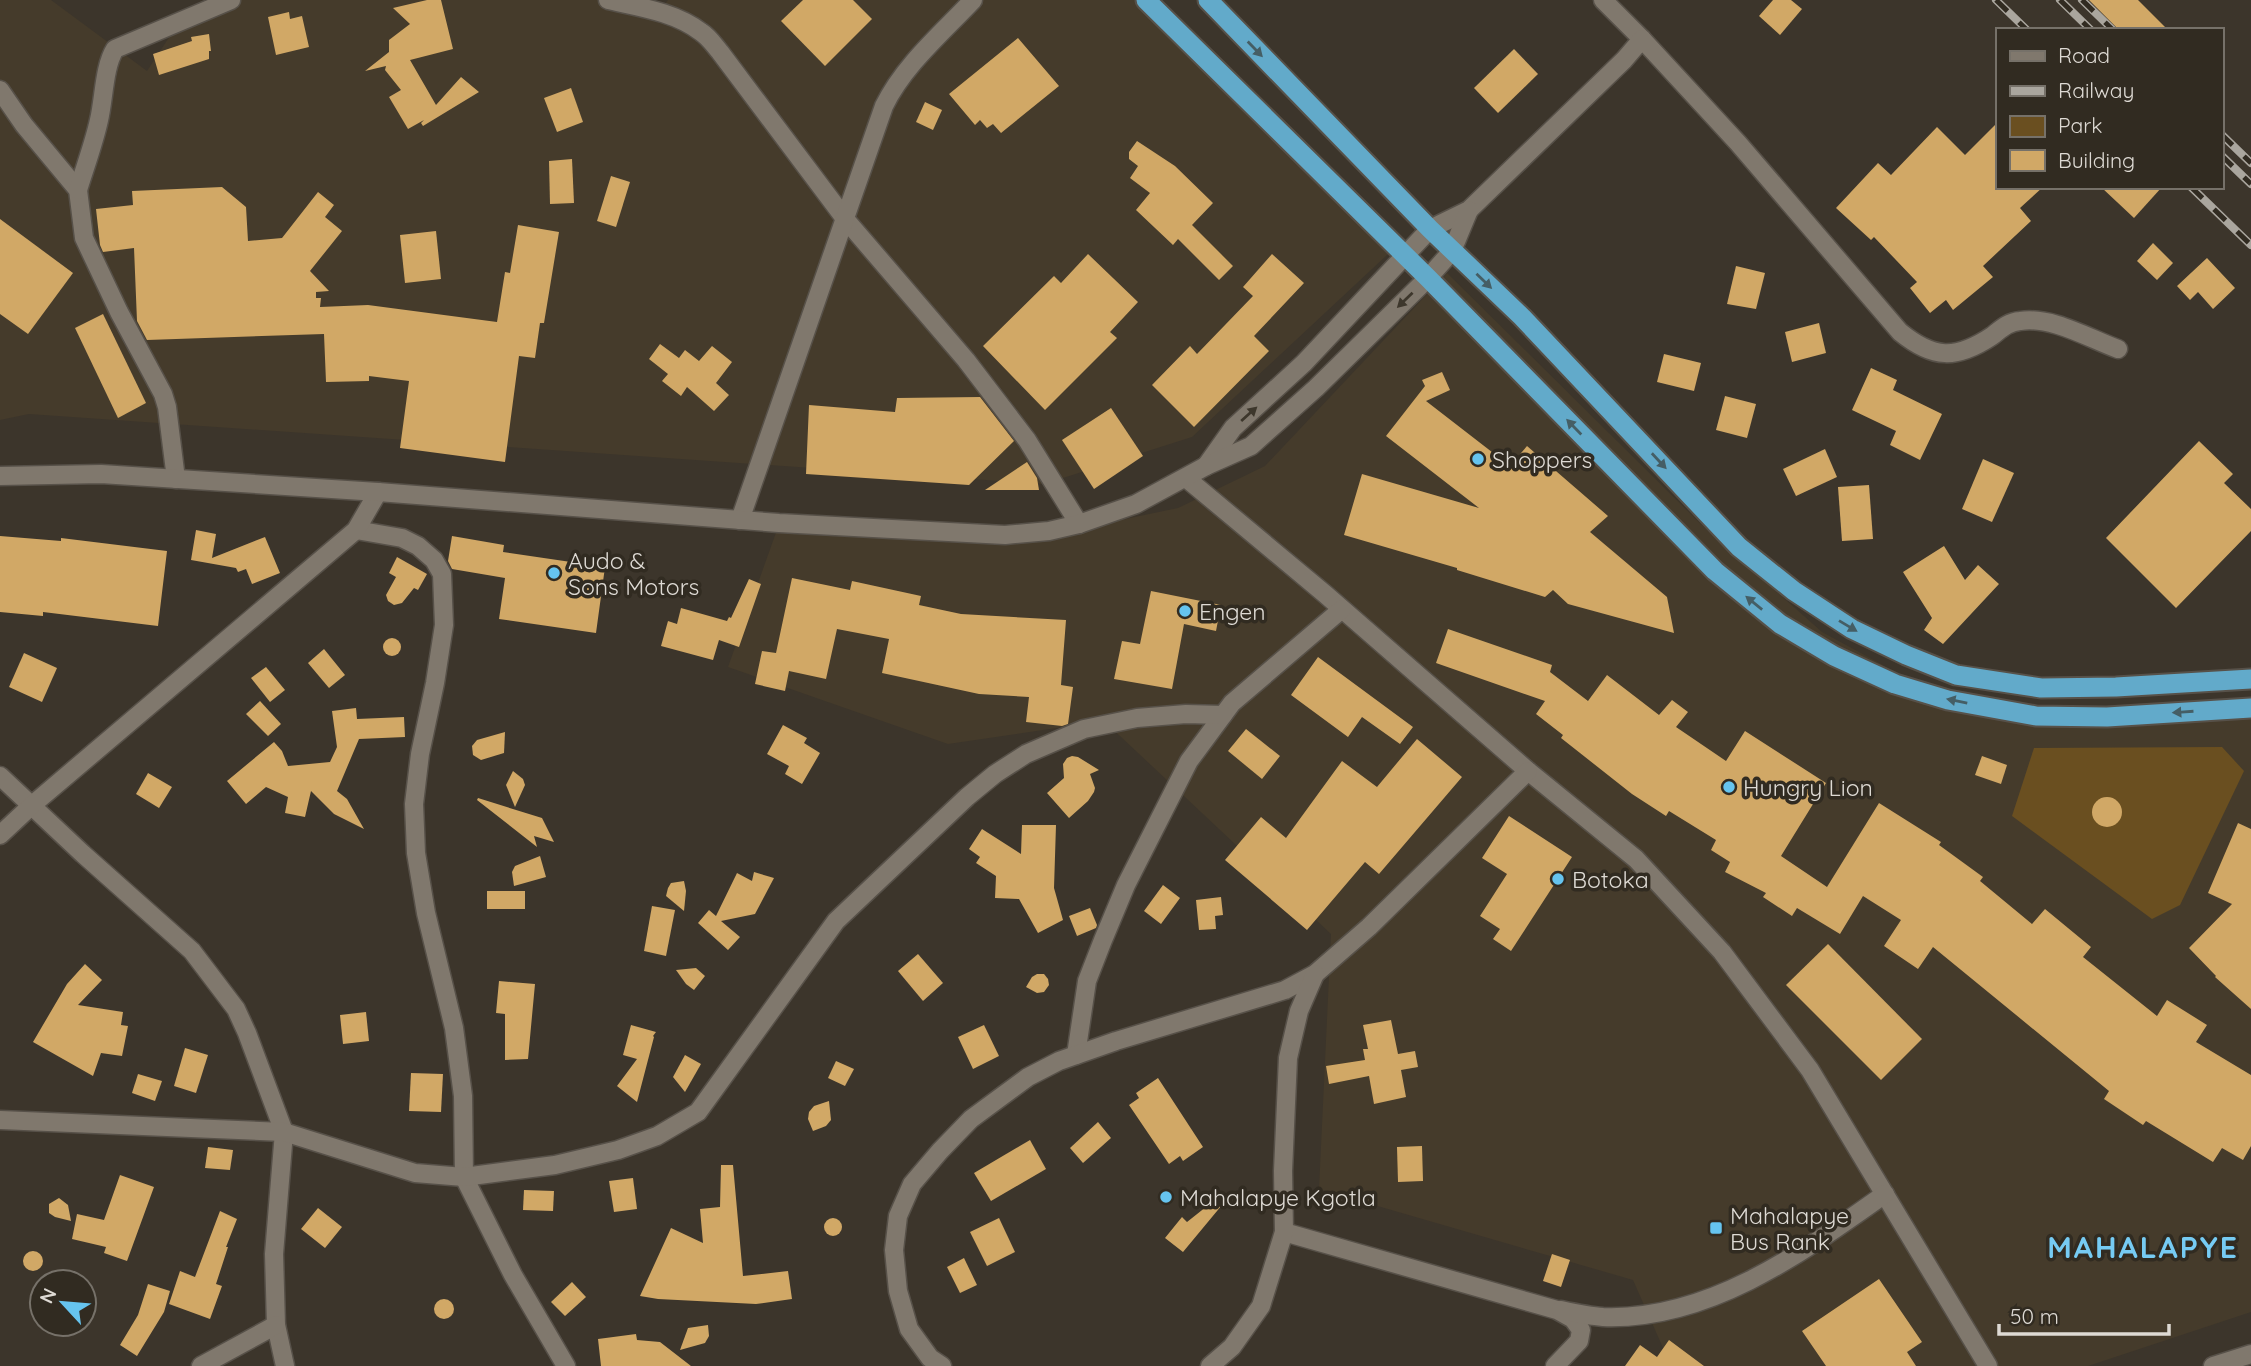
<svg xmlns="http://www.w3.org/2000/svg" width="2251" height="1366" font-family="Quicksand,sans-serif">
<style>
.built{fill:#453b2b}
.green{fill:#6a4f20}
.building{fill:#d1a866}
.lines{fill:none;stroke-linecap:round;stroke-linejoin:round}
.minor-casing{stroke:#575149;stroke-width:21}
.tertiary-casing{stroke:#575149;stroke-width:21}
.secondary-casing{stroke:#575149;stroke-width:21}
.trunk-casing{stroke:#575149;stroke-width:23}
.minor{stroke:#80786d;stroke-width:18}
.tertiary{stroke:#80786d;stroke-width:18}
.secondary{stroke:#80786d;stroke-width:18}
.trunk{stroke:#62aaca;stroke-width:19}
.rail-casing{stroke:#aaa69e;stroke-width:8}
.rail{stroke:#312b21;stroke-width:5;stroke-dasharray:16;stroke-linecap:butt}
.oneway{fill:#455e65}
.oneway2{fill:#3d372c}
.poi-dot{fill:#66c4ef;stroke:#312b21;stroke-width:2.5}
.labels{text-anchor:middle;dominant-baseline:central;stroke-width:7;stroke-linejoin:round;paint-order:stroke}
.poi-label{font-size:23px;fill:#dedad4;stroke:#312b21;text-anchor:start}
.district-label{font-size:30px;font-weight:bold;letter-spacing:2px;fill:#76cbf3;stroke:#312b21}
</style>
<rect width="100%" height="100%" fill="#3c352b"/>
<g class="built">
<polygon points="0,0 51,0 147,71 189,7 209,0 631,0 661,9 668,0 1137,0 1402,241 1192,437 1044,484 29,414 0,420"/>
<polygon points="1447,273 1709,532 1822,632 1905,677 1990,703 2131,715 2251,697 2251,1312 2088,1366 1671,1366 1633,1280 1319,1189 1331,934 1104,721 948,744 728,667 778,527 1039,537 1178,508 1265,466"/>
</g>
<polygon class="green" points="2222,747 2244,771 2180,905 2152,919 2012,816 2034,748"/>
<g class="building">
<polygon points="427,0 441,0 453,49 410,60 436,105 461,77 479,92 423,126 421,123 424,120 408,129 389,97 401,90 385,70 386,66 365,71 389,52 389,40 410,24 393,8"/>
<polygon points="803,0 853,0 872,19 825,66 781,21"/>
<polygon points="1773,0 1791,0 1802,9 1780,35 1759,16"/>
<polygon points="2089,0 2138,0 2168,30 2119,30"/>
<polygon points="289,12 290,19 302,16 309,47 276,55 268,17"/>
<polygon points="209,34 211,51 209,51 209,59 159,75 153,54 192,41 191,37"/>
<polygon points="1018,38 1059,86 1001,133 993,124 987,128 980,120 975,125 949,94"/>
<polygon points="1514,49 1538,74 1498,113 1474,88"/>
<polygon points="571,88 583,122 557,132 544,98"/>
<polygon points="925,102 942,110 933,130 916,122"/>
<polygon points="1997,123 1997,187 2043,187 2020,208 2031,221 1983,266 1993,277 1953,310 1946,300 1930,313 1910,288 1917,282 1874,237 1871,240 1836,208 1878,163 1891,175 1937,127 1965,155"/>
<polygon points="1137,141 1175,166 1213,203 1192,225 1233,266 1219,280 1178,239 1173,245 1136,210 1150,193 1130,178 1138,166 1129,159 1129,152"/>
<polygon points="572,159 574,203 550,204 549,161"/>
<polygon points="611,176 630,182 616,227 597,221"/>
<polygon points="222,187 246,207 248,241 282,238 318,192 334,205 325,217 342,231 310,271 329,291 316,292 316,298 321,298 320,307 368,305 497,322 505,272 510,273 518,225 559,232 544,323 540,323 535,358 519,356 505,462 400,448 409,381 369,376 369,381 326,382 324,334 147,340 137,321 134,248 103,252 100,245 96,209 133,205 132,191"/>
<polygon points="2101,187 2162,187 2134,218"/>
<polygon points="0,219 73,273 28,334 0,314"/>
<polygon points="436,231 441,279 405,283 400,235"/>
<polygon points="2153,243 2173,263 2157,280 2137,261"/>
<polygon points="1088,254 1138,302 1110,332 1117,338 1045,410 983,346 1054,276 1061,283"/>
<polygon points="1272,254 1304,283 1254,336 1269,351 1194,427 1152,385 1190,346 1197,354 1253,296 1243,287"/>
<polygon points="2207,258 2235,288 2213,309 2198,292 2190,300 2177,286"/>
<polygon points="1736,266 1765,273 1756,309 1727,304"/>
<polygon points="103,314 146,403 118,418 75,328"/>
<polygon points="1819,323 1826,353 1792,362 1785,332"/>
<polygon points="660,344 679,358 685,350 699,361 712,346 732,362 716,383 729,395 714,411 687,387 681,396 662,381 668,374 649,359"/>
<polygon points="1664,354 1701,363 1694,391 1657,382"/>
<polygon points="1871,368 1897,380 1893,390 1942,414 1920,460 1890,445 1896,431 1852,410"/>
<polygon points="1442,372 1450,390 1426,401 1510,466 1527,446 1608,516 1590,532 1667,597 1674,633 1568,604 1553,590 1545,597 1457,570 1457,568 1344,535 1362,474 1479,508 1386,436 1425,386 1422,380"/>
<polygon points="1725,396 1756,404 1747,438 1716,430"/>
<polygon points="980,397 1014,441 969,485 806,474 809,405 895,412 897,398"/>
<polygon points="1111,408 1143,456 1094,489 1062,440"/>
<polygon points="2199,441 2233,474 2224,483 2251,509 2251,531 2176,608 2106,538"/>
<polygon points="1825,449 1837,477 1796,496 1783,469"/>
<polygon points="1983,459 2014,473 1992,522 1962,509"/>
<polygon points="1027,462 1037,478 1039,490 985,490"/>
<polygon points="1869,485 1873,539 1842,541 1838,487"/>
<polygon points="196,530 216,534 212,558 265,537 280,573 252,584 246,569 238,572 236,568 191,560"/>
<polygon points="0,536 61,541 61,538 167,551 158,626 43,612 43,616 0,612"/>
<polygon points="452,536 504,545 503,552 605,567 596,633 499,619 505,578 452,569 448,561"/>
<polygon points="1944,546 1965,580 1978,565 1999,584 1943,644 1924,630 1932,618 1903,572"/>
<polygon points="397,557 427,574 418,590 414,588 402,603 394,605 388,601 386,595 396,577 389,573"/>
<polygon points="792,578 850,590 852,581 921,596 919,605 961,614 1066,620 1061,685 1073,687 1068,724 1062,726 1026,722 1029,697 979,694 882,673 889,639 837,629 826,679 789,671 785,691 755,684 762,651 776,653"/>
<polygon points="749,579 761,584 739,647 719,640 713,660 661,646 668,621 677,624 681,608 727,621 729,617 731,618"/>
<polygon points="1151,591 1221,605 1216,631 1184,624 1172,689 1114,679 1122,641 1140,644"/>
<polygon points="1448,629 1552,665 1550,672 1588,701 1607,675 1659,715 1672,700 1688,712 1676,727 1726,761 1745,731 1826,783 1781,856 1827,887 1879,803 1941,842 1939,845 1983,877 1980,881 2032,924 2045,909 2091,947 2083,957 2157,1016 2167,1000 2207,1025 2196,1042 2251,1075 2251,1146 2243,1160 2222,1148 2213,1162 2146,1121 2143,1125 2104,1099 2109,1091 1933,947 1918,969 1884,946 1901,920 1863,896 1840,934 1797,908 1792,916 1763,897 1766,893 1725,872 1730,862 1711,850 1716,840 1669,811 1666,816 1632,794 1561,738 1563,735 1536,714 1545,701 1436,663"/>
<circle cx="392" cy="647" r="9"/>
<polygon points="324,649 345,675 329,688 308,663"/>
<polygon points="24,653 57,668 42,702 9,687"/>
<polygon points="1318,657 1413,727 1400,744 1362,717 1348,737 1291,695"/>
<polygon points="266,667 285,690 270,702 251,678"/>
<polygon points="260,701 281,724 268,736 246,714"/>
<polygon points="356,708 357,719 404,717 405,737 359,739 337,791 347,799 364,829 334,814 311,791 305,817 285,813 288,797 266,787 246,804 227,781 274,742 282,751 288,766 330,762 337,747 332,711"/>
<polygon points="783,725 807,738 804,743 820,753 802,784 785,774 789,766 767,754"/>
<polygon points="1246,729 1280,756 1262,779 1228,751"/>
<polygon points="505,732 504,753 481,760 473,755 472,746 477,740"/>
<polygon points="1417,739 1462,777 1379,874 1365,862 1307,930 1225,860 1261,817 1286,838 1342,761 1377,787"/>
<polygon points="1072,756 1078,757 1099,770 1090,774 1095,788 1094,792 1088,801 1069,818 1047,793 1064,778 1063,764 1067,758"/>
<polygon points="1982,756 2007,765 2001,784 1975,775"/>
<polygon points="513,771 523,779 525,785 515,807 506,785"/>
<polygon points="148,773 172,787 159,808 136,794"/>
<circle cx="2107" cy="812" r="15"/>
<polygon points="478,798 542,818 554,842 534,836 537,847 477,800"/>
<polygon points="1509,816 1572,857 1511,951 1493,939 1500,929 1480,916 1507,874 1482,858"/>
<polygon points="2238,823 2251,829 2251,1009 2215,977 2216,976 2189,948 2232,904 2208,893"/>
<polygon points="1022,825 1056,825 1054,888 1063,920 1038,933 1019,899 995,898 996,876 976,863 980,857 969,849 982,829 1021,854"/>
<polygon points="540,856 546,877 514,886 512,872 515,866"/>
<polygon points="754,872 774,878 755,914 721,921 740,937 728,950 698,923 709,910 716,916 737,873 752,881"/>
<polygon points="684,881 686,891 684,911 666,896 668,888 671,883"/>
<polygon points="1163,885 1180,898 1161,924 1144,911"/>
<rect x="487" y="891" width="38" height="18"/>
<polygon points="1221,897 1223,915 1215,916 1216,929 1199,930 1196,900"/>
<polygon points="652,906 675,910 666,956 644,951"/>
<polygon points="1090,908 1097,925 1096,928 1077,936 1069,916"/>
<polygon points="1828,944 1922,1039 1881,1080 1786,985"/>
<polygon points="918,954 943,983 923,1001 898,971"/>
<polygon points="85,964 102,980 78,1005 123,1012 121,1025 128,1026 122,1056 101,1053 93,1076 33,1042 67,984"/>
<polygon points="696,968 705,976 694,990 686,984 676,970"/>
<polygon points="1037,974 1044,974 1048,979 1049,985 1044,992 1037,993 1026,987 1032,977"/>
<polygon points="499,981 535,984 528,1059 505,1060 505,1014 496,1013"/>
<polygon points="366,1012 369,1041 343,1044 340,1015"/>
<polygon points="1391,1020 1398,1054 1415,1051 1418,1067 1401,1070 1406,1097 1374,1104 1369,1076 1329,1084 1326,1066 1365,1060 1363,1049 1368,1049 1363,1025"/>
<polygon points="631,1025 656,1032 653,1036 654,1037 637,1102 617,1086 637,1059 623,1055"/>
<polygon points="984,1025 999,1056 973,1069 958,1037"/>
<polygon points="185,1048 208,1055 196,1093 174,1086"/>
<polygon points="685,1055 701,1064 685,1092 673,1077"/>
<polygon points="836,1061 854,1069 845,1086 828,1078"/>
<polygon points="411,1073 443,1074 441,1112 409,1111"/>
<polygon points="138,1074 162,1081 155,1101 132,1093"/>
<polygon points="1158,1078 1203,1147 1183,1161 1180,1156 1169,1164 1129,1105 1139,1098 1136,1093"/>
<polygon points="829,1101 831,1120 826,1126 813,1131 808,1119 809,1112 814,1106"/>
<polygon points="1098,1122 1111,1138 1083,1163 1070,1148"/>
<polygon points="1030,1140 1046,1169 991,1201 974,1173"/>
<polygon points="1422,1146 1423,1181 1398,1182 1397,1147"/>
<polygon points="208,1147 233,1150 230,1170 205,1168"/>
<polygon points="721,1165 733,1165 743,1276 788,1271 792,1299 756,1304 658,1299 640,1296 671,1228 703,1243 700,1209 720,1207"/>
<polygon points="120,1175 154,1187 127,1261 104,1253 106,1247 72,1239 77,1214 104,1220"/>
<polygon points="633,1178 637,1209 614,1212 609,1181"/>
<polygon points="524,1190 554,1191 553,1211 523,1210"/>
<polygon points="59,1198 68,1205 71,1221 55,1217 49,1213 49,1204"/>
<polygon points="1216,1199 1222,1205 1183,1252 1165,1238 1182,1217 1187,1222"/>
<polygon points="318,1208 342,1227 325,1248 301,1229"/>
<polygon points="220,1211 237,1219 226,1247 228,1247 216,1284 222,1286 210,1319 169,1304 180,1271 195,1277"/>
<circle cx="833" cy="1227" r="9"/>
<polygon points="999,1218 1015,1252 987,1266 970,1232"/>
<circle cx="33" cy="1261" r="10"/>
<polygon points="1552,1254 1570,1260 1561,1287 1543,1281"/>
<polygon points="964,1258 977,1285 960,1293 947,1267"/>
<polygon points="1879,1279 1922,1342 1907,1352 1916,1366 1826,1366 1802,1331"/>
<polygon points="572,1282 586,1297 565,1316 551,1302"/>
<polygon points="148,1284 170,1291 164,1312 137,1356 120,1345 138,1315"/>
<circle cx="444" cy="1309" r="10"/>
<polygon points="708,1325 709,1336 705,1343 680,1350 688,1328"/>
<polygon points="636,1334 637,1340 660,1342 691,1366 601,1366 598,1339"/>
<polygon points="1669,1340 1704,1366 1625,1366 1640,1345 1657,1357"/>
</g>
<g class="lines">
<defs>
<g id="minor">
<path d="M608,0c31,7 67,12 93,32 8,5 13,13 19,20l126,168 120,140 61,80 52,84"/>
<polyline points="1603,0 1642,39"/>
<polyline points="0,90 24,125 78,190 84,238 119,312 163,394 167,407 176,479"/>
<path d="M78,190c7,-23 16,-47 21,-70 5,-21 5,-54 16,-71l116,-49"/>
<path d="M1430,229l39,-19 155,-150 18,-21 96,104 162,189c33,27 56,28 92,4 9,-7 16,-14 28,-15 32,-5 68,17 98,28"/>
<polyline points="1452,251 1469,210"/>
<polyline points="1186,478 1325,594 1528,771 1636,859 1722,952 1810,1070 1988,1366"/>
<path d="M740,520l144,-414c20,-41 58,-73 89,-106"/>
<polyline points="356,530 402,538 418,546 434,560 442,574 444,625 435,683 420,754 414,804 416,853 426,913 454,1028 463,1096 464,1177 513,1275 566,1366"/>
<polyline points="0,776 83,854 192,951 236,1009 247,1033 284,1132 274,1254 276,1325 285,1366"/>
<polyline points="0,835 31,806 356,530 378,492"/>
<polyline points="1076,1055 1087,981 1103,940 1126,885 1189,761 1232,703 1342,609"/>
<polyline points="0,1120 284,1132 415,1173 464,1177 555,1165 618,1150 657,1136 698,1112 836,921 967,797 995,774 1026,754 1084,729 1137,718 1186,714 1223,715"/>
<polyline points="1284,1232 1557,1310 1573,1319 1581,1330 1579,1341 1555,1366"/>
<path d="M1561,1310c14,3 28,6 42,7 106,4 200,-65 282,-123"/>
<polyline points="201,1366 276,1325"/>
<polyline points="942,1366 930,1358 909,1329 898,1291 894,1250 898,1216 912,1184 940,1151 971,1119 1028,1077 1059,1061 1116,1041 1285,990 1315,974 1369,927 1528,771"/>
<polyline points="1210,1366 1232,1347 1261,1306 1284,1232 1283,1171 1288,1058 1299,1011 1315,974"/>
</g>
<g id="tertiary">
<polyline points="1206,466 1233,428 1304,363 1430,229"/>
<polyline points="0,476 101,474 378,492 779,523 1005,535 1049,531 1079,524 1136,504 1206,466 1251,446 1316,388 1428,278 1452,251"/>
</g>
<polyline id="secondary" points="2213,1366 2251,1354"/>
<g id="trunk">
<polyline points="1146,0 1428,278 1715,571 1780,624 1834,656 1895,684 1948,700 2036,716 2107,717 2251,708"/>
<polyline points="1208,0 1430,229 1522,317 1739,547 1794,591 1852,629 1906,655 1956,675 2041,688 2116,687 2251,679"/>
</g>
</defs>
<use href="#minor" class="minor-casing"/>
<use href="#tertiary" class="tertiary-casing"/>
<use href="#secondary" class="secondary-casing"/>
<use href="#trunk" class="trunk-casing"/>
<use href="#minor" class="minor"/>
<use href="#tertiary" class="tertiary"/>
<use href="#secondary" class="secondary"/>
<use href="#trunk" class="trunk"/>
<defs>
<g id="rail">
<polyline points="1996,0 2027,30"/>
<polyline points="2060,0 2091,30"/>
<polyline points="2082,0 2113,30"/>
<polyline points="2221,134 2251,163"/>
<polyline points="2221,155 2251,184"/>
<polyline points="2191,187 2251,245"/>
</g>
</defs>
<use href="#rail" class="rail-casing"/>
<use href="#rail" class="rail"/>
</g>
<defs><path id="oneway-solid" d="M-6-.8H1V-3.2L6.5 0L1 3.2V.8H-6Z" transform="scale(1.75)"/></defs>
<g class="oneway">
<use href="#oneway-solid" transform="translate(1255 49) rotate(46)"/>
<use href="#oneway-solid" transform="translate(1484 281) rotate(44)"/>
<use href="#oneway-solid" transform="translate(1574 427) rotate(-134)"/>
<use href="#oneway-solid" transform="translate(1659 461) rotate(47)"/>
<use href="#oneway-solid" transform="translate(1754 603) rotate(-141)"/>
<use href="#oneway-solid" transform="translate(1848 626) rotate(31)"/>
<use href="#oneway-solid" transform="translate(1957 701) rotate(-168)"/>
<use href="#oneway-solid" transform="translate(2183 712) rotate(176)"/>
</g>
<g class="oneway2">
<use href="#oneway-solid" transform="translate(1405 300) rotate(136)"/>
<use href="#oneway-solid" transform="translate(1249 414) rotate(-42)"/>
</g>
<g class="poi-dot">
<circle cx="1478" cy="459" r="7"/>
<circle cx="554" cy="573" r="7"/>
<circle cx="1185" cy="611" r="7"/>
<circle cx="1729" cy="787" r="7"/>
<circle cx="1558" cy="879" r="7"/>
<circle cx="1166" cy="1197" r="7"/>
<rect x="1709" y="1221" width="14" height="14" rx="3.5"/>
</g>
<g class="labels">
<g class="poi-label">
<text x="1492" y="459">Shoppers</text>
<text x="568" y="560">Audo &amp;<tspan x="568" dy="26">Sons Motors</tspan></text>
<text x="1199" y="611">Engen</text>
<text x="1743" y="787">Hungry Lion</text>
<text x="1572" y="879">Botoka</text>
<text x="1180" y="1197">Mahalapye Kgotla</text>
<text x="1730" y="1215">Mahalapye<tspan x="1730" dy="26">Bus Rank</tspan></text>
</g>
<g class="district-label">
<text x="2143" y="1247">MAHALAPYE</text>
</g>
</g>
<rect x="1996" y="28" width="228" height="161" fill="#312b21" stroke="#767169" stroke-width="2"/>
<rect x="2010" y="51" width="35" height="10" fill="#80786d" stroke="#767169" stroke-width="2"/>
<text x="2058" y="63" font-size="21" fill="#dedad4">Road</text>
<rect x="2010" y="86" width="35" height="10" fill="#aaa69e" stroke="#767169" stroke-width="2"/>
<text x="2058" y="98" font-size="21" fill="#dedad4">Railway</text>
<rect x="2010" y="116" width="35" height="21" fill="#6a4f20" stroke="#767169" stroke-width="2"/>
<text x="2058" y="133" font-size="21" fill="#dedad4">Park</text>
<rect x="2010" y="150" width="35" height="21" fill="#d1a866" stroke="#767169" stroke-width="2"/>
<text x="2058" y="168" font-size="21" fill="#dedad4">Building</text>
<g transform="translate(63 1303) rotate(296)"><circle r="33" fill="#312b21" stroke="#767169" stroke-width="2"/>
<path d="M0-5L12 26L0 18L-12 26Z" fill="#66c4ef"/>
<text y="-10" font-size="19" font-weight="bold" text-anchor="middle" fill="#dedad4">N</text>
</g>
<path d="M1999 1324v10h170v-10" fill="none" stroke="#dedad4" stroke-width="3.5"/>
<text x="2010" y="1324" font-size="21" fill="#dedad4" stroke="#312b21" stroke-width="5" paint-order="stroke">50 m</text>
</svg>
